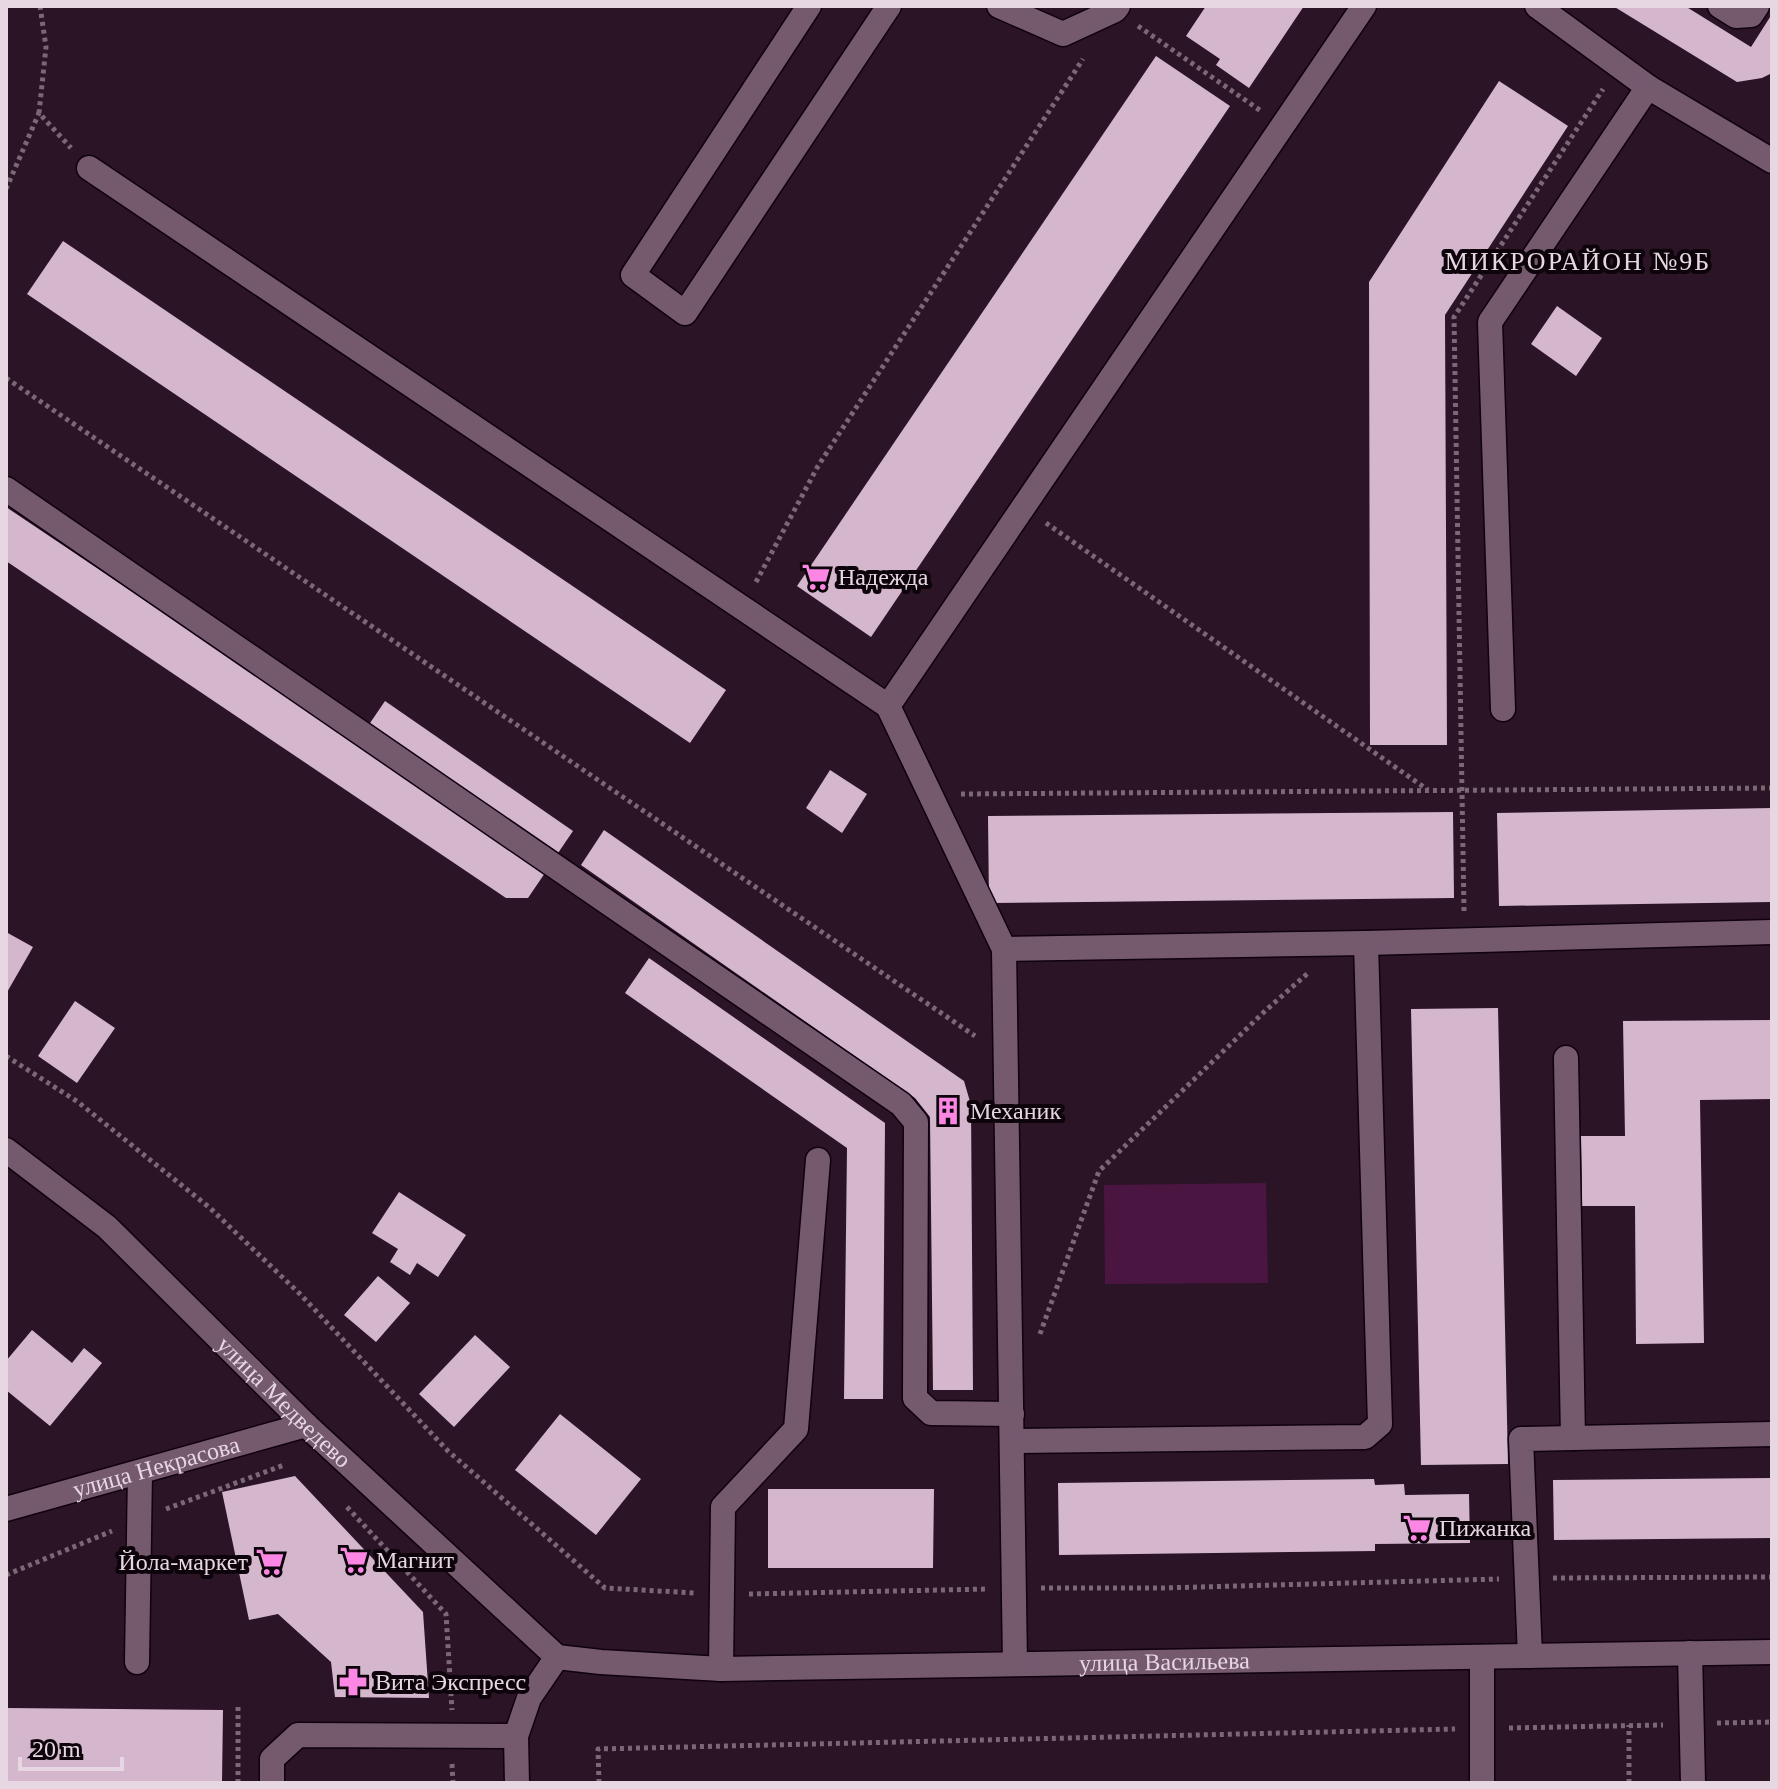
<svg xmlns="http://www.w3.org/2000/svg" width="1778" height="1789" font-family="'Times New Roman',serif">
<style>
.green{fill:#4a1541}
.building{fill:#d5b7cd}
.lines{fill:none;stroke-linecap:round;stroke-linejoin:round}
.minor-casing{stroke:#11010e;stroke-width:27}
.path{stroke:#7b6776;stroke-width:5;stroke-dasharray:4 4;stroke-linecap:butt}
.minor{stroke:#755a6e;stroke-width:24}
.labels{text-anchor:middle;dominant-baseline:central;stroke-width:8;stroke-linejoin:round;paint-order:stroke}
.poi-label{font-size:24px;fill:#e7d7e2;stroke:#0c040a;text-anchor:start}
.street-label{font-size:24px;fill:#e7d7e2;stroke:#0c040a}
.neighbourhood-label{font-size:26px;letter-spacing:2px;fill:#e7d7e2;stroke:#0c040a}
</style>
<rect width="100%" height="100%" fill="#2a1425"/>
<polygon class="green" points="1266,1183 1268,1283 1105,1284 1104,1185"/>
<g class="building">
<polygon points="1206,6 1304,6 1249,88 1216,65 1220,59 1186,36"/>
<polygon points="1613,6 1685,6 1751,47 1772,14 1772,73 1762,78 1737,82"/>
<polygon points="1156,56 1230,106 871,637 797,586"/>
<polygon points="1499,81 1568,126 1445,315 1447,745 1370,745 1369,282"/>
<polygon points="63,241 726,690 690,743 27,294"/>
<polygon points="1557,306 1602,338 1576,376 1531,344"/>
<polygon points="6,507 547,870 528,898 506,898 6,561"/>
<polygon points="385,701 573,831 556,856 368,726"/>
<polygon points="830,770 867,794 842,833 806,808"/>
<polygon points="1772,808 1772,902 1499,906 1497,813"/>
<polygon points="1453,812 1454,898 989,903 988,816"/>
<polygon points="604,830 964,1081 971,1105 973,1390 933,1390 930,1117 915,1098 581,865"/>
<polygon points="6,932 33,947 6,994"/>
<polygon points="649,958 885,1123 883,1399 844,1399 847,1148 625,993"/>
<polygon points="75,1001 115,1028 77,1083 38,1056"/>
<polygon points="1498,1008 1508,1464 1421,1465 1411,1009"/>
<polygon points="1772,1020 1772,1099 1700,1100 1704,1343 1636,1344 1635,1206 1582,1206 1581,1136 1625,1136 1623,1021"/>
<polygon points="399,1192 466,1235 438,1277 417,1263 410,1275 390,1262 398,1249 372,1233"/>
<polygon points="378,1276 410,1303 376,1342 344,1315"/>
<polygon points="32,1330 72,1363 84,1348 102,1363 50,1426 6,1390 6,1361"/>
<polygon points="475,1335 510,1367 454,1427 419,1394"/>
<polygon points="560,1414 641,1479 596,1535 515,1470"/>
<polygon points="295,1476 423,1612 429,1698 335,1697 331,1662 278,1614 249,1620 222,1492"/>
<polygon points="1772,1478 1772,1538 1554,1540 1553,1480"/>
<polygon points="1374,1479 1375,1485 1404,1484 1405,1495 1469,1494 1470,1543 1375,1544 1375,1551 1059,1555 1058,1483"/>
<polygon points="768,1489 934,1489 933,1568 768,1568"/>
<polygon points="6,1708 223,1710 222,1783 6,1783"/>
</g>
<g class="lines">
<defs>
<g id="minor">
<polyline points="809,6 633,275 685,313 889,6"/>
<polyline points="999,6 1063,34 1115,10 1118,6"/>
<polyline points="1537,6 1648,87 1772,161"/>
<polyline points="1720,6 1736,16 1751,15 1757,6"/>
<polyline points="89,168 888,706"/>
<polyline points="6,489 901,1104 916,1122 915,1398 931,1413 1012,1414"/>
<polyline points="1503,709 1490,322 1648,87"/>
<polyline points="1004,949 1366,943 1772,932"/>
<polyline points="1566,1058 1573,1438"/>
<path id="s1" d="M6,1150l101,77 199,198 251,232"/>
<polyline points="1012,1441 1365,1437 1380,1424 1366,943"/>
<path id="s2" d="M6,1509l300,-84"/>
<polyline points="1690,1653 1693,1783"/>
<polyline points="1530,1656 1521,1439 1772,1434"/>
<path id="s3" d="M557,1657l44,5 120,7 1051,-17"/>
<polyline points="1482,1657 1482,1783"/>
<polyline points="137,1662 140,1472"/>
<polyline points="1015,1664 1004,949 888,706 1364,6"/>
<polyline points="721,1669 723,1507 796,1429 818,1160"/>
<polyline points="272,1783 272,1759 298,1735 516,1736"/>
<polyline points="517,1783 516,1736 529,1698 557,1657"/>
</g>
</defs>
<use href="#minor" class="minor-casing"/>
<g class="path">
<polyline points="40,6 46,47 39,113 71,148"/>
<polyline points="1138,26 1261,111"/>
<polyline points="6,189 39,113"/>
<polyline points="6,378 975,1036"/>
<polyline points="1046,523 1428,790"/>
<polyline points="756,582 818,466 1083,59"/>
<polyline points="961,794 1772,788"/>
<polyline points="1464,911 1454,317 1603,89"/>
<polyline points="6,1056 78,1102 210,1208 300,1294 448,1451 605,1588 695,1593"/>
<polyline points="1040,1334 1099,1171 1265,1011 1308,973"/>
<polyline points="347,1507 446,1614 452,1710"/>
<polyline points="166,1509 284,1465"/>
<polyline points="6,1575 112,1531"/>
<polyline points="1553,1578 1772,1577"/>
<polyline points="1041,1588 1162,1588 1499,1579"/>
<polyline points="749,1594 987,1589"/>
<polyline points="1717,1723 1772,1722"/>
<polyline points="1509,1728 1663,1725"/>
<polyline points="452,1764 453,1783"/>
<polyline points="238,1783 238,1704"/>
<polyline points="599,1783 598,1749 1455,1729"/>
<polyline points="1629,1783 1629,1725"/>
</g>
<use href="#minor" class="minor"/>
</g>
<defs>
<symbol id="supermarket-bare" viewBox="-9 -9 18 18"><path d="M-6-5.5h2.5l.6 2H6L4.5 2H-2.5L-4.4-4H-6ZM-1.5 3.2a1.3 1.3 0 1 0 .1 0ZM3 3.2a1.3 1.3 0 1 0 .1 0Z" fill="#fc86e4" stroke="#0c040a" stroke-width="2.5" paint-order="stroke"/></symbol>
<symbol id="building-bare" viewBox="-9 -9 18 18"><path d="M-4-6H4V6H1V3H-1V6H-4ZM-2.5-4.3h1.7v1.8h-1.7ZM.8-4.3h1.7v1.8H.8ZM-2.5-1h1.7V.8h-1.7ZM.8-1h1.7V.8H.8Z" fill="#fc86e4" stroke="#0c040a" stroke-width="2.5" paint-order="stroke"/></symbol>
<symbol id="pharmacy-bare" viewBox="-9 -9 18 18"><path d="M-2-6h4v4h4v4h-4v4h-4v-4h-4v-4h4Z" fill="#fc86e4" stroke="#0c040a" stroke-width="2.5" paint-order="stroke"/></symbol>
</defs>
<g fill-rule="evenodd">
<use href="#supermarket-bare" x="796" y="557" width="40" height="40"/>
<use href="#building-bare" x="928" y="1091" width="40" height="40"/>
<use href="#supermarket-bare" x="1397" y="1508" width="40" height="40"/>
<use href="#supermarket-bare" x="334" y="1540" width="40" height="40"/>
<use href="#supermarket-bare" x="250" y="1542" width="40" height="40"/>
<use href="#pharmacy-bare" x="333" y="1662" width="40" height="40"/>
</g>
<g class="labels">
<g class="poi-label">
<text x="838" y="577">Надежда</text>
<text x="970" y="1111">Механик</text>
<text x="1439" y="1528">Пижанка</text>
<text x="376" y="1560">Магнит</text>
<text x="248" y="1562" text-anchor="end">Йола-маркет</text>
<text x="375" y="1682">Вита Экспресс</text>
</g>
<g class="street-label">
<text stroke="none"><textPath href="#s1" startOffset="376">улица Медведево</textPath></text>
<text stroke="none"><textPath href="#s2" startOffset="156">улица Некрасова</textPath></text>
<text stroke="none"><textPath href="#s3" startOffset="608">улица Васильева</textPath></text>
</g>
<g class="neighbourhood-label">
<text x="1578" y="261">МИКРОРАЙОН №9Б</text>
</g>
</g>
<rect width="1778" height="1789" fill="none" stroke="#e7d7e2" stroke-width="16"/>
<path d="M20 1757v12h102v-12" fill="none" stroke="#e7d7e2" stroke-width="4"/>
<text x="32" y="1757" font-size="24" fill="#e7d7e2" stroke="#0c040a" stroke-width="6" paint-order="stroke">20 m</text>
</svg>
